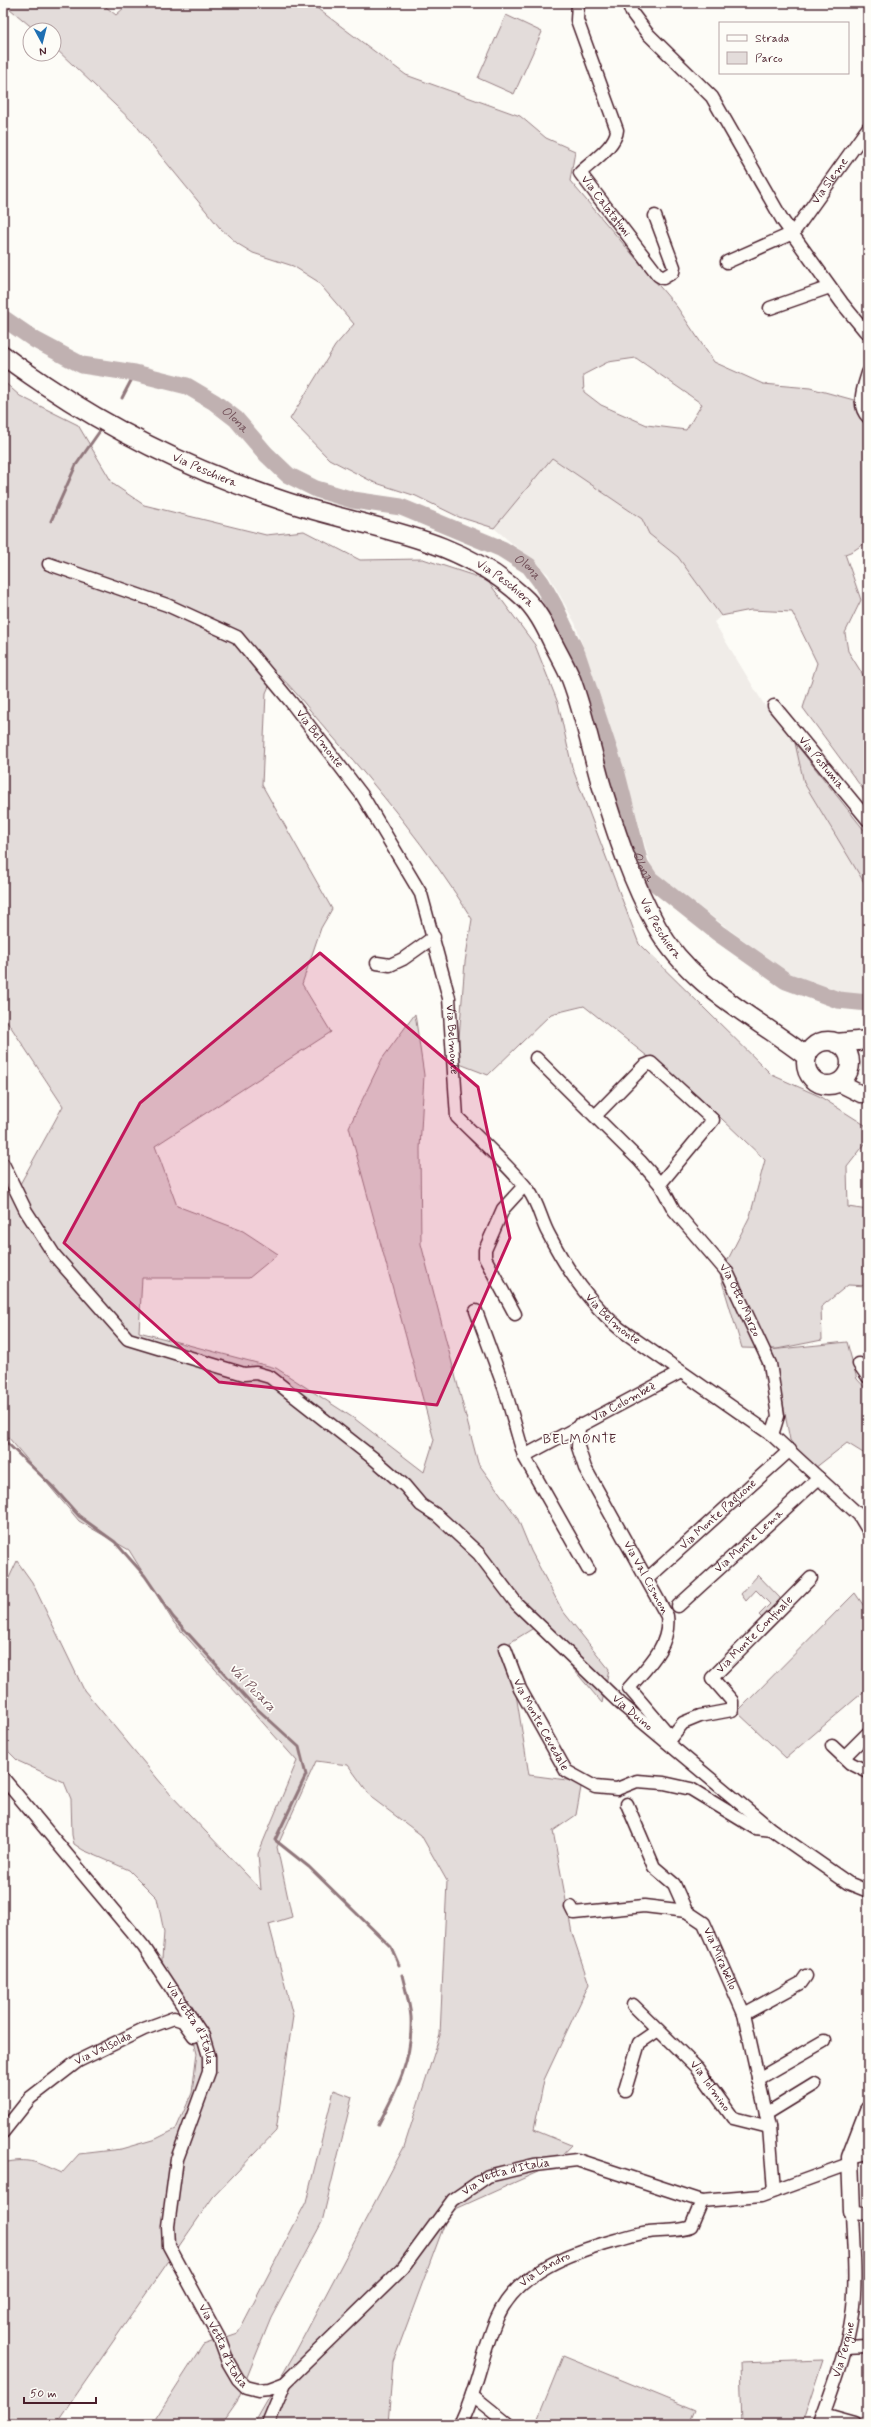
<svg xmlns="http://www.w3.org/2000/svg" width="871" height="2427" font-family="Mynerve,sans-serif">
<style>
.built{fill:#f0ece8}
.green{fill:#e3dcda;stroke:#967e82;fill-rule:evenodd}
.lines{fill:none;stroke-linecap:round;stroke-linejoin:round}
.stream{stroke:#91777b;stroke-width:3}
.river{stroke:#c0b1b1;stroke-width:17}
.street-casing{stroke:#4a1f2b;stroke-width:15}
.secondary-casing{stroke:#4a1f2b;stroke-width:19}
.primary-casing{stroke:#4a1f2b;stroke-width:21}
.street{stroke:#fdfcf7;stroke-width:12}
.secondary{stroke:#fdfcf7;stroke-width:16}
.primary{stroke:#fdfcf7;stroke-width:18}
.marked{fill:#c2185b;fill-opacity:0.2;stroke:#c2185b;stroke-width:3;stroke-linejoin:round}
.labels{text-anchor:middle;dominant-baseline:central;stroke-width:3.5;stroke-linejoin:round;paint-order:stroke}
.street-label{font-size:12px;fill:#4a1f2b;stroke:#fdfcf7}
.water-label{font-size:13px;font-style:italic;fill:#73525a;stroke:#fdfcf7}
.neighbourhood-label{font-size:13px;letter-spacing:1px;fill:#4a1f2b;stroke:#fdfcf7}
</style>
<rect width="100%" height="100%" fill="#fdfcf7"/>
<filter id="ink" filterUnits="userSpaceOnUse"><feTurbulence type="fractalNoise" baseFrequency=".025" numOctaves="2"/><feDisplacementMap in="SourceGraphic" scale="8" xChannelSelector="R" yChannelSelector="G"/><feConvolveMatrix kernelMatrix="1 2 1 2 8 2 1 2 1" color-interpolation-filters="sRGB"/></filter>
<g filter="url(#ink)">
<polygon class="built" points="551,458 642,519 649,534 678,557 721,616 714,622 765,706 795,743 804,783 868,889 868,996 832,992 786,972 659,877 652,869 615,742 575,623 548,574 494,528"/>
<g class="green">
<path d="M3,3h98l15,12 9,-8 -2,-4h187l96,72 114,41 26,22 29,13 -5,30 107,126 37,55 49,22 47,4 44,12 14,32v109l-15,10 -8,3 16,46 -16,33 3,18 20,32v113l-65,-88 14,-45 -25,-51 -41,-2 -30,6 -43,-59 -29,-23 -7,-15 -90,-61 -58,70 -35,-11 -43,-21 -43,-14 -44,-23 -39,-40 45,-73 19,-22 -37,-43 -24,-15 -40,-13 -15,-9 -18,-16 -86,-105 -80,-76v-17h-19zM636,358l66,46 -16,26 -39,-5 -46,-20 -17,-13 -1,-17 25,-13z"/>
<polygon points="506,15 542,32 514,94 478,78"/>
<path d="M3,381l17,15 58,29 35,59 31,21 122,30 38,-4 56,29 63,-1 64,21 48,65 23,58 14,64 67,177 133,131 47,21 49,31v13l-21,27 1,40 20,3v76l-20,-1 -27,22 1,33 -45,9 -35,-1 -22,-73 30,-59 15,-56 -65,-62 -116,-92 -33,8 -63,61 -31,-12 8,-101 7,-43c-42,-68 -94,-131 -146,-190 -17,-19 -32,-41 -51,-57l-9,21 -4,92 70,124 -11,19 -19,56 29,48 -176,114 22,60 66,25 35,23 -29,24h-107l-3,54 137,36 79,51 69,53 10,-32 -85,-313 33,-68 33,-45 9,61 -4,74 1,95 57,219 39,54 14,34 31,59 47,59 -7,34 -65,-77 -36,22 15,46 13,81 53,7 -6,33 -23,16 19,102 17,51 -45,96 -10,50 37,15 -20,21 -102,46 -56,150 -5,62h-134l42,-73 108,-204 36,-112 7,-154 -26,-46 -49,-37 -24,-33 -32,-4 -39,86 15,70 -23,7 24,92 -17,115 -63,66 -157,227h-53v-261c26,-6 36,0 59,10l17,-19 42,-5 35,-10 20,-10 16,-36 5,-40 -3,-13 -33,-68 3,-40 -7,-34 -28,-28 -46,-20 -9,-6 -2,-9 -1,-36 -7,-17 -46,-21 -15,-15v-163l6,-5 8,-17 15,21 52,108 87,105 90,95 -3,-36 39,-93 -123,-138 -45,-73 -50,-29 -76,-90v-256l16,11 44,-80 -60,-91z"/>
<polygon points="795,743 868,835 868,889 804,783"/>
<polygon points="847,1342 857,1379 868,1391 868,1456 847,1443 815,1468 801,1456 790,1440 775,1362 770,1350"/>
<polygon points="758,1575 780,1598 780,1602 763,1619 759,1615 770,1604 756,1590 746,1601 741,1594"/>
<polygon points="855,1593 868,1612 868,1688 786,1758 737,1712"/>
<polygon points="334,2090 352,2097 322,2222 271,2318 236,2404 222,2424 152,2424 203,2345 238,2333 306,2202"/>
<polygon points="563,2356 695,2410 689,2424 536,2423"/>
<polygon points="823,2360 802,2424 742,2424 740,2363"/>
</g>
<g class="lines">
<g class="stream">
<polyline points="122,398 135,373"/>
<polyline points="51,521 76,465 102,428"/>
<polyline points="3,1439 53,1487 79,1516 115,1542 145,1576 173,1617 253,1705 299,1747 306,1775 275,1840 309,1867 391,1947 399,1965"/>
<path d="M378,2125c19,-35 35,-66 33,-108 -1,-13 -6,-29 -9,-42"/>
</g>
<path class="river" id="s1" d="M3,318l32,22 47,25 53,8 52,13 27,16 22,17 30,35 22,21 28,14 37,11 48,7 101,42 27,17 12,16 14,25 22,47 40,120 23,90 10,15 68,54 68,48 52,19 30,3"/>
<defs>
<g id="street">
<path id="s2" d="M578,3l-1,17 40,110c-1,16 -26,32 -37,43l78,102 5,3 10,-6 1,-5 -19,-51"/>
<polyline points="628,3 632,13 647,33 712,97 783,221 842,303 865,331"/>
<path id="s3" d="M727,262l66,-29 75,-105"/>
<polyline points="770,308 830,287"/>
<path d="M868,373c-4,13 -12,32 0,44"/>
<path id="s4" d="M49,564l118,41 70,32 54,65 71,93 59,99 28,104 8,119c24,24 51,48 72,74 9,12 12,29 19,42 19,37 41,70 72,96l152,106 87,80 9,15"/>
<path id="s5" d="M774,706l94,114"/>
<polyline points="377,963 390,965 403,959 434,937"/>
<path id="s6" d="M536,1058l104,103 20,23 14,26 53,62 43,92 8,52 -6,19"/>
<polyline points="595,1116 644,1066 651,1063 713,1120 660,1184"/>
<path id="s7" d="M3,1164l23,47 29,45 73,83 116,35 12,-1 14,4 103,81 32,28 16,19 17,11 41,38 38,50 104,100 151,126 76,53 20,8"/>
<polyline points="476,1311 505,1390 524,1456 588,1569"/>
<polyline points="515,1314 485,1258 485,1250 503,1209 524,1186"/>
<polyline points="859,1364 868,1377"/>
<path id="s8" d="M579,1425l-1,22 7,21 82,148c4,30 -20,51 -38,72l42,49"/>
<path id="s9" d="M524,1456l157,-84"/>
<path id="s10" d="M647,1579l143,-129"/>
<path id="s11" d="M678,1606l141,-128"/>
<path id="s12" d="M505,1649l15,40 46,82 29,16 22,2 20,-8 27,2 27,6 64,39 17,2"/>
<path id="s13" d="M667,1742l16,-19 17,-7 32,-6v-9l-20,-23 99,-100"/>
<polyline points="832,1746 850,1763 868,1772"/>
<polyline points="844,1757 868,1733"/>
<path id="s14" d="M3,1778l141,169 59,89 6,20v16l-32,87 -9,67 1,20 51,94 8,22 10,17 8,8 12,3 11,-1 16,-6 118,-115 50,-68 35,-24 46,-11 43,-5 125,41 59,-5 88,-32"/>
<path id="s15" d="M627,1804l27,63 20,17 12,27 18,12 40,91 25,113 5,64"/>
<polyline points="571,1907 574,1913 644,1906 686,1911"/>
<path id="s16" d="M633,2005l64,63 36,50 36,9"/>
<polyline points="744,2014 801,1983 806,1976"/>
<polyline points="758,2079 824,2041"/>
<polyline points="625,2090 639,2043 658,2030"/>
<polyline points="766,2114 815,2084"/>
<path id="s17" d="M3,2132l27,-34 48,-37 66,-32 30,-11 9,3 11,15"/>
<polyline points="850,2157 868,2153"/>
<polyline points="845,2348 868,2347"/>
<polyline points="472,2395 508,2424"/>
<polyline points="823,2415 855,2424"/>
<polyline points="268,2424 285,2383"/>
<path id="s18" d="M460,2424c17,-33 22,-72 37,-106 20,-46 75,-66 119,-78 11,-3 22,-7 33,-8 13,-2 29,0 42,-5l11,-26"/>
<path id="s19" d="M820,2424c12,-35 27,-72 32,-109 5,-34 1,-70 0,-104l16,3"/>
</g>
<g id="secondary">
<polyline points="839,1083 861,1094 868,1094"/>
<polyline points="852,2211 850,2157 868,2110"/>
</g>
<g id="primary">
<path id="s20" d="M3,355c13,11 28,20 42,30 73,49 152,87 236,115 84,29 173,33 241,96 14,12 23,30 31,47 6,12 13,24 18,36 13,34 20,70 30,105 15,49 31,98 56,143 34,61 98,89 150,130"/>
<circle cx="828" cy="1063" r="22"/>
<polyline points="836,1043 868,1040"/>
</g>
</defs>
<use href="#street" class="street-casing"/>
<use href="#secondary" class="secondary-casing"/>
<use href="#primary" class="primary-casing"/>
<use href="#street" class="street"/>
<use href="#secondary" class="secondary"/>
<use href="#primary" class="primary"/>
</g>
</g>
<path class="marked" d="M320,953l158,134 32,151 -73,167 -218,-23 -155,-139 76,-140z"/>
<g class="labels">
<g class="street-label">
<text stroke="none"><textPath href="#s3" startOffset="136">Via Sleme</textPath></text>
<text stroke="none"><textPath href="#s2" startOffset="234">Via Calatafimi</textPath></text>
<text stroke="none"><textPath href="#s20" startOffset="233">Via Peschiera</textPath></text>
<text stroke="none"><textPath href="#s20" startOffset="556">Via Peschiera</textPath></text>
<text stroke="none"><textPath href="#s4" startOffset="333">Via Belmonte</textPath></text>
<text stroke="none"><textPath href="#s5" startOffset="74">Via Postumia</textPath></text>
<text stroke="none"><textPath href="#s20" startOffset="940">Via Peschiera</textPath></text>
<text stroke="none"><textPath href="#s4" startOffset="668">Via Belmonte</textPath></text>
<text stroke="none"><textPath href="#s6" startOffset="319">Via Otto Marzo</textPath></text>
<text stroke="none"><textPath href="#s4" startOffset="1004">Via Belmonte</textPath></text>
<text stroke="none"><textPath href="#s9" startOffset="113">Via Colombeè</textPath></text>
<text stroke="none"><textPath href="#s10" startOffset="96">Via Monte Paglione</textPath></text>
<text stroke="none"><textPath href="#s11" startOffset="96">Via Monte Lema</textPath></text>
<text stroke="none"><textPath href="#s8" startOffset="170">Via Val Cismon</textPath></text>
<text stroke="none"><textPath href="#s13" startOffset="176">Via Monte Confinale</textPath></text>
<text stroke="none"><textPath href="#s7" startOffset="860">Via Duino</textPath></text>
<text stroke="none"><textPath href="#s12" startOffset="84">Via Monte Cevedale</textPath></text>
<text stroke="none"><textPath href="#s15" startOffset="185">Via Mirabello</textPath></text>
<text stroke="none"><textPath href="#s14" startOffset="310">Via Vetta d'Italia</textPath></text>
<text stroke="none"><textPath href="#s17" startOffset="132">Via Valsolda</textPath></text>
<text stroke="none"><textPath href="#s16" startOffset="112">Via Tolmino</textPath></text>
<text stroke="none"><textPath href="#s14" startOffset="1054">Via Vetta d'Italia</textPath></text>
<text stroke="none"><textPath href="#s18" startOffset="182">Via Landro</textPath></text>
<text stroke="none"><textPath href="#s14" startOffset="658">Via Vetta d'Italia</textPath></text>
<text stroke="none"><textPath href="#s19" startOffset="78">Via Pergine</textPath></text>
</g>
<g class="water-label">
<text stroke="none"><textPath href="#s1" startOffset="258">Olona</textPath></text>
<text stroke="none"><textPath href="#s1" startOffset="594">Olona</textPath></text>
<text stroke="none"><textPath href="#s1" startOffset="918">Olona</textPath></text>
<text transform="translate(252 1688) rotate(46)">Val Pusara</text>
</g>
<g class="neighbourhood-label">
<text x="580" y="1439">BELMONTE</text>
</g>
</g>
<rect width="871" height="2427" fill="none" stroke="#fdfcf7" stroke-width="16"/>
<rect x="8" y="8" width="855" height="2411" fill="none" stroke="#4a1f2b" stroke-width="1.5" filter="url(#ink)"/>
<rect x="719" y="22" width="130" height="52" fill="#fdfcf7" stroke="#b5a4a5"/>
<rect x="727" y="35" width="20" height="6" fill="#fdfcf7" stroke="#b5a4a5"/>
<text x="755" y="42" font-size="12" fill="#4a1f2b">Strada</text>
<rect x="727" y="52" width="20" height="12" fill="#e3dcda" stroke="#b5a4a5"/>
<text x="755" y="62" font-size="12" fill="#4a1f2b">Parco</text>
<g transform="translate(42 42) rotate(173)"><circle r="19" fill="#fdfcf7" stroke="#b5a4a5"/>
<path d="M0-3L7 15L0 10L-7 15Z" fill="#1f6fb2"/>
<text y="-6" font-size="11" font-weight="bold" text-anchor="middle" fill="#4a1f2b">N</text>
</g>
<path d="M24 2397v6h72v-6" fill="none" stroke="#4a1f2b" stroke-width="2"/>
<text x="30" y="2397" font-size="12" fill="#4a1f2b" stroke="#fdfcf7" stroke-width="3" paint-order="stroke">50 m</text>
</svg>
